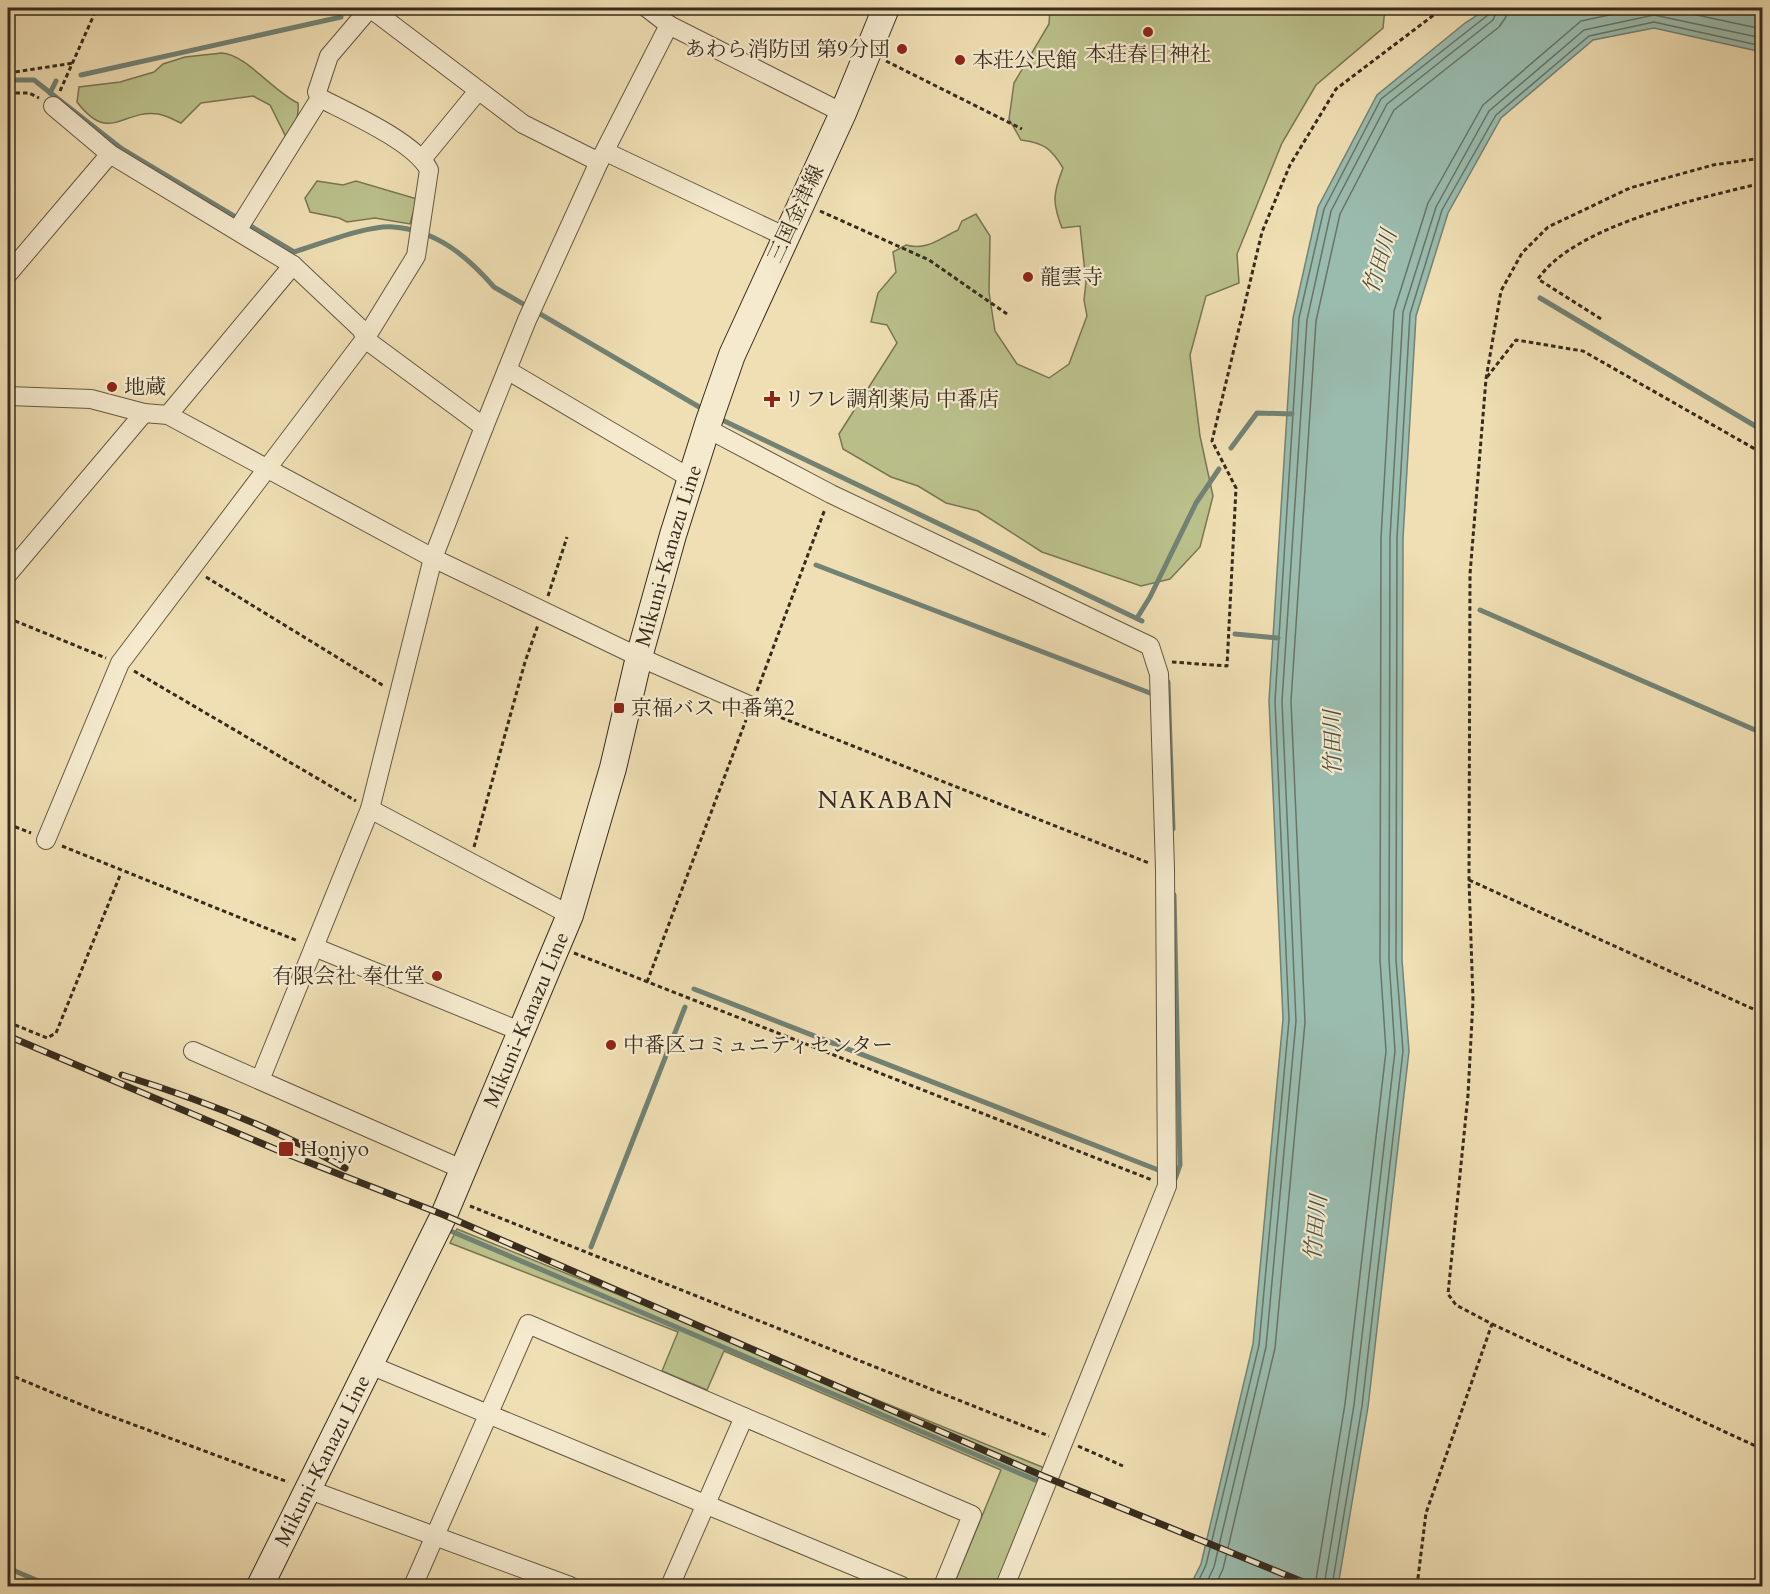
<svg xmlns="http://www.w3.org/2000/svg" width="1770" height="1594" font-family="Cardo,'Noto Serif JP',serif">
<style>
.green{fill:#bbc18c;stroke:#797654;stroke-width:1.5}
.water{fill:#9abcaf;stroke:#728275;stroke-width:1.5}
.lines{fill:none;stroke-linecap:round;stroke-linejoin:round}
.shore{stroke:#687466;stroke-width:1.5}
.stream{stroke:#728275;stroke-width:5}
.street-casing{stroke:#655843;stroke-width:20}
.secondary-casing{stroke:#372b1d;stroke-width:28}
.path{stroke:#372b1d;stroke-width:3;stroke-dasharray:4.5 3;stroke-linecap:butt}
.street{stroke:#f5eace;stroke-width:18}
.secondary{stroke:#f5eace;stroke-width:26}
.rail-casing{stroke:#372b1d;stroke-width:7}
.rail{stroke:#f5eace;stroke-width:4.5;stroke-dasharray:14;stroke-linecap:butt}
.poi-dot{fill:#8f2418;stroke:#f5eace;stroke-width:2}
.labels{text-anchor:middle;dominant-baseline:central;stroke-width:4.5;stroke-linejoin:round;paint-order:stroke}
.poi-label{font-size:21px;fill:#372b1d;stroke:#f5eace;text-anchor:start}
.street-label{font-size:21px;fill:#372b1d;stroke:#f5eace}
.water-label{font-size:22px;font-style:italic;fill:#504f42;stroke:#f5eace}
.quarter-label{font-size:24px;letter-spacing:1.5px;fill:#372b1d;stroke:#f5eace}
</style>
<rect width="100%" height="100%" fill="#f0dfb4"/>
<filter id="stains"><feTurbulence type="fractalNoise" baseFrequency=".00333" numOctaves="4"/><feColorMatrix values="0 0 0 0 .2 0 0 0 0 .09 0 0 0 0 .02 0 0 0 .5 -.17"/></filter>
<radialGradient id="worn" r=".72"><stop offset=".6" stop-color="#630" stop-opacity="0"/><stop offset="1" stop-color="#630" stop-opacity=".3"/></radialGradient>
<g class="green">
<path d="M1050,8h335l-2,20 -67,57 -34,58 -45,111 2,29 -33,13 -16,59 10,81 13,60 -13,51 -30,32 -29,7 -99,-34 -64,-41 -32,-8 -28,-17 -27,-9 -48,-28 -4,-15 58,-91 -10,-18 -16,-3 7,-29 18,-21 -3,-20 13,-7c21,6 34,-7 52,-15l4,-9 14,-7 14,22 -1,56 6,39 22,33 32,14 20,-14 18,-48 -3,-16 2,-18 -6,-56 -18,2c-10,-26 -9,-34 1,-60 -12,-20 -19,-25 -42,-28l-12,-21 5,-36 35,-59z"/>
<path d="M222,53c23,1 52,39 76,50 2,13 -4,24 -12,34l-16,-32 -17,-9 -52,7 -20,20c-7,-3 -15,-8 -23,-9 -36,-5 -48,31 -81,-12l2,-15 41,-5 34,-10 9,-8 22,-7z"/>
<polygon points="317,181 343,185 356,181 417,199 410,224 375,218 347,222 339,218 310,212 305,198"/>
<polygon points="457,1229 1047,1469 1001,1586 973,1586 956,1579 1001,1470 724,1351 707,1390 662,1371 678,1332 450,1243"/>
</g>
<polygon class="water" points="1488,8 1762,8 1762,52 1654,28 1593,40 1501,118 1448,213 1416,316 1403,538 1402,960 1409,1051 1368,1407 1338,1586 1190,1586 1201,1564 1253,1344 1283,1019 1269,701 1293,318 1318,207 1377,95 1465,23"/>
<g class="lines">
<g class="shore">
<polyline points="1664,8 1762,29"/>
<polyline points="1196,1586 1206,1565 1259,1345 1289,1020 1275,701 1299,318 1324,209 1381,99 1488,15 1491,8"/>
<polyline points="1205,1586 1214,1567 1266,1347 1296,1021 1282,701 1307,320 1331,211 1387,104 1493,20 1498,8"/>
<polyline points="1215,1586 1223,1569 1275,1348 1305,1022 1291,701 1316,321 1340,214 1394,110 1499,27 1506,17 1507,8"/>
<polyline points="1315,1586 1345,1404 1386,1051 1380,960 1381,538 1394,311 1428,203 1483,105 1581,21 1642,8"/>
<polyline points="1324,1586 1354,1405 1395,1051 1389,960 1390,538 1403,312 1436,207 1489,111 1584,30 1654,15 1762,38"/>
<polyline points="1332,1586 1362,1406 1403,1051 1396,960 1397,538 1410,314 1442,210 1496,115 1589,36 1654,22 1762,46"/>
</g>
<g class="stream">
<polyline points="81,75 341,17"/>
<path d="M8,80h26l88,69 172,103c26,-8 74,-27 99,-25 43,3 74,29 101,60l212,124"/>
<polyline points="50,93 56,81"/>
<polyline points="1540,298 1762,430"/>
<polyline points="716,417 1142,621"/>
<polyline points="1231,448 1257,413 1292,414"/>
<polyline points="816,565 1150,693"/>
<polyline points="1480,610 1762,733"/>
<polyline points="1137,618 1150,597 1196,503 1219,469"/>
<polyline points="1235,634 1278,638"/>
<polyline points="1168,682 1173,829"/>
<polyline points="694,989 1161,1171"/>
<polyline points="1174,1182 1180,1165 1174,895"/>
<polyline points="453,1232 1040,1482"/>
<polyline points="591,1247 685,1007"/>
<polyline points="8,1568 50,1586"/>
</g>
<defs>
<g id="street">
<polyline points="647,8 669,25 843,113"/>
<polyline points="53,106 110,154 293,265 362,330 365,339 484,427"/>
<polyline points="606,152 784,236"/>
<polyline points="423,158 478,91"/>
<polyline points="238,229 320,98 317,92 329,56 370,8 523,124 599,162"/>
<polyline points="8,274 110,154"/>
<polyline points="507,370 690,478"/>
<polyline points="8,396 91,399 144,413 168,415 433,558 639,657 751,706"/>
<polyline points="168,415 293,265"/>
<polyline points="706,428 831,494 1150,646 1159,674 1165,869 1167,1186 1005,1586"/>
<polyline points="8,574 144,413"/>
<polyline points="370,809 570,915"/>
<path d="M46,840l74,-177 245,-324 51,-83 13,-86c-14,-28 -80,-57 -109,-72"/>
<polyline points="314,947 522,1032"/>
<polyline points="193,1051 464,1170"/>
<polyline points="260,1080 370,809 433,558 484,427 527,320 599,162 669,25"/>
<polyline points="370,1365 902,1586"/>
<polyline points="310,1490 570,1586"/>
<polyline points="413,1586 528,1324 972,1515 943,1586"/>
<polyline points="670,1586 744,1417"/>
</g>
<g id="secondary">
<path id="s1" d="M260,1586l184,-371 126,-300 43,-147 26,-111 34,-122 36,-114 23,-66 111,-242 43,-105"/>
</g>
</defs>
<use href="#street" class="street-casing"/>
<use href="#secondary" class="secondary-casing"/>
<g class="path">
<polyline points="886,61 1022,129"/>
<polyline points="8,73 74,63"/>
<polyline points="60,91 97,8"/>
<polyline points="8,93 29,93 39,98"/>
<polyline points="820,211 929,260 1007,314"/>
<path d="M1601,319l-63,-40c37,-54 163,-81 224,-96"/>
<polyline points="1487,377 1516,340 1583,351 1762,453"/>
<polyline points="206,577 384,686"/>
<polyline points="548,596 567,537"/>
<polyline points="8,618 106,658"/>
<polyline points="1172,662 1227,666 1236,488 1212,441 1262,232 1290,165 1336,89 1443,8"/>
<polyline points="134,671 356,801"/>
<polyline points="757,691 825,509"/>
<polyline points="767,712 1149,863"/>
<polyline points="8,824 31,833"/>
<polyline points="62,846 298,941"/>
<polyline points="474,847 525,662 538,625"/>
<polyline points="1469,880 1762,1013"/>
<polyline points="574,953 1152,1180"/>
<polyline points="647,982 746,720"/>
<polyline points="8,1022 47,1038 56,1033 121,873"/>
<polyline points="470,1206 1049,1436"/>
<polyline points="1492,1324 1762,1449"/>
<polyline points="8,1374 94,1410 288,1482"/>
<polyline points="1078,1446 1123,1466"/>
<polyline points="8,1579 26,1586"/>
<polyline points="1122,1586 1123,1586"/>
<polyline points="1417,1586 1426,1513 1492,1324 1456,1305 1448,1294 1468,1095 1473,1000 1469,880 1470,574 1486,379 1501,291 1522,253 1548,227 1630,188 1713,165 1762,158"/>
</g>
<use href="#street" class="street"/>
<use href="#secondary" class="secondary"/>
<defs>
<g id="rail">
<polyline points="8,1036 282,1152 444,1215 1043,1476 1313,1586"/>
<path d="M122,1075c77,24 153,53 223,93"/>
</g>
</defs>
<use href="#rail" class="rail-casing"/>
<use href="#rail" class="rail"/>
</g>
<g class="poi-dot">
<circle cx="1148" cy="32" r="6"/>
<circle cx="902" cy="49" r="6"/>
<circle cx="960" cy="60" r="6"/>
<circle cx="1028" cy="277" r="6"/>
<circle cx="112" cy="387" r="6"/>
<path d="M769 390h6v6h6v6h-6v6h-6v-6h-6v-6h6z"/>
<rect x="613" y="702" width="12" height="12" rx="3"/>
<circle cx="437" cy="976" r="6"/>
<circle cx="611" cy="1045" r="6"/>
<rect x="278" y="1141" width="16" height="16" rx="3"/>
</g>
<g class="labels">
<g class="poi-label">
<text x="890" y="49" text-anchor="end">あわら消防団 第9分団</text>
<text x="1148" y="54" text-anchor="middle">本荘春日神社</text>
<text x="972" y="60">本荘公民館</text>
<text x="1040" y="277">龍雲寺</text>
<text x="124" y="387">地蔵</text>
<text x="784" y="399">リフレ調剤薬局 中番店</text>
<text x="631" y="708">京福バス 中番第2</text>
<text x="425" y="976" text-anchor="end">有限会社 奉仕堂</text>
<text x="623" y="1045">中番区コミュニティセンター</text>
<text x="300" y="1149">Honjyo</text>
</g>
<g class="street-label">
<text transform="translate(796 214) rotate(-65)">三国金津線</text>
<text stroke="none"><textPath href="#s1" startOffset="1112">Mikuni-Kanazu Line</textPath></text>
<text stroke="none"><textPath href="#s1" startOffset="626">Mikuni-Kanazu Line</textPath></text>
<text stroke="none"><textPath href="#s1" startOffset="140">Mikuni-Kanazu Line</textPath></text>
</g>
<g class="water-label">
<text transform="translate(1380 262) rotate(-73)">竹田川</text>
<text transform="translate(1333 743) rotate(-91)">竹田川</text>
<text transform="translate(1316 1228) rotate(-84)">竹田川</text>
</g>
<g class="quarter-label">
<text x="886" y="800">NAKABAN</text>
</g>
</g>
<rect width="1770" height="1594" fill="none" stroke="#f0dfb4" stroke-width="30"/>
<rect x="9" y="9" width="1752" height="1576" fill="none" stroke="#372b1d" stroke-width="3"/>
<rect x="15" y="15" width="1740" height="1564" fill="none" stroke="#372b1d" stroke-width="1.5"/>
<rect width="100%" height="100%" filter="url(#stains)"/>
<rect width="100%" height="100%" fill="url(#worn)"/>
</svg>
